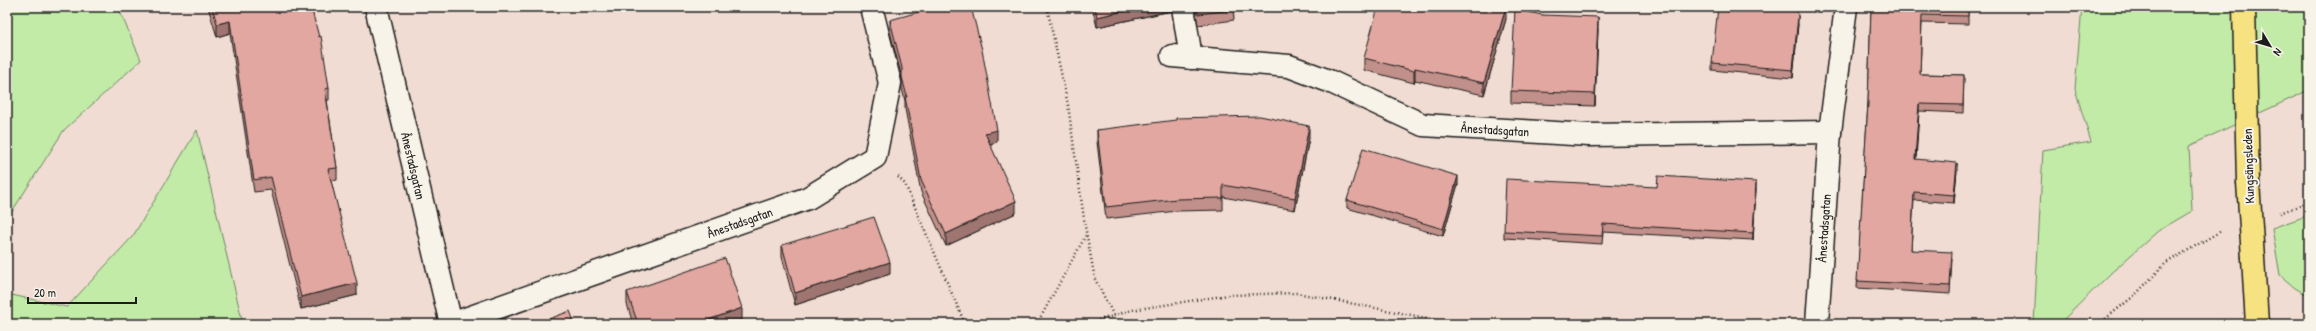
<svg xmlns="http://www.w3.org/2000/svg" width="2316" height="331" font-family="'Patrick Hand',sans-serif">
<style>
.green{fill:#c1eba7;stroke:#6e8462}
.lines{fill:none;stroke-linecap:round;stroke-linejoin:round}
.minor-casing{stroke:#1c1c1c;stroke-width:25}
.major-casing{stroke:#1c1c1c;stroke-width:25}
.path{stroke:#1c1c1c;stroke-width:2.5;stroke-dasharray:1 3;stroke-linecap:butt}
.minor{stroke:#f7f3e8;stroke-width:22}
.major{stroke:#f7e281;stroke-width:22}
.major-bridge-casing{stroke:#1c1c1c;stroke-width:25;stroke-linecap:butt}
.major-bridge{stroke:#f7e281;stroke-width:22}
.wall{fill:#c2908a;stroke:#1c1c1c}
.shaded-wall{fill:#9e7570;stroke:#1c1c1c}
.building{fill:#e1a7a0;stroke:#1c1c1c}
.labels{text-anchor:middle;dominant-baseline:central;stroke-width:4;stroke-linejoin:round;paint-order:stroke}
.street-label{font-size:13px;fill:#1c1c1c;stroke:#f7f3e8}
</style>
<rect width="100%" height="100%" fill="#f0dcd2"/>
<filter id="ink" filterUnits="userSpaceOnUse"><feTurbulence type="fractalNoise" baseFrequency=".025" numOctaves="2"/><feDisplacementMap in="SourceGraphic" scale="8" xChannelSelector="R" yChannelSelector="G"/><feConvolveMatrix kernelMatrix="1 2 1 2 8 2 1 2 1" color-interpolation-filters="sRGB"/></filter>
<g filter="url(#ink)">
<g class="green">
<polygon points="7,7 118,7 141,60 64,130 11,213 7,224"/>
<polygon points="2082,7 2309,7 2309,90 2189,146 2192,211 2158,231 2112,272 2063,320 2055,324 2034,324 2043,150 2091,142 2075,89"/>
<polygon points="197,130 243,324 7,324 7,294 67,307 133,236"/>
<polygon points="2309,215 2309,296 2295,288 2280,275 2272,228"/>
</g>
<g class="lines">
<defs>
<g id="minor">
<path id="s1" d="M376,7l75,317"/>
<polyline points="1183,7 1191,58"/>
<path id="s2" d="M1172,56l117,10 40,15 94,44 166,10 241,-3"/>
<path id="s3" d="M451,324l357,-126 67,-41 15,-74 -19,-76"/>
<path id="s4" d="M1817,324l13,-192 16,-125"/>
</g>
<g id="major">
<polyline points="2244,7 2248,182"/>
<polyline points="2253,258 2257,324"/>
</g>
</defs>
<use href="#minor" class="minor-casing"/>
<use href="#major" class="major-casing"/>
<g class="path">
<polyline points="1047,7 1068,105 1085,226 1095,279 1114,316"/>
<polyline points="898,177 905,184 965,324"/>
<polyline points="2280,213 2309,202"/>
<polyline points="1037,324 1086,235"/>
<polyline points="1087,324 1132,310 1228,295 1297,293 1458,324"/>
<polyline points="2099,324 2135,295 2166,263 2221,231"/>
</g>
<use href="#minor" class="minor"/>
<use href="#major" class="major"/>
<defs>
<polyline id="major-bridge" points="2248,182 2253,258"/>
</defs>
<use href="#major-bridge" class="major-bridge-casing"/>
<use href="#major-bridge" class="major-bridge"/>
</g>
<g class="wall">
<polygon points="208,7 311,7 329,88 329,100 327,100 337,168 337,180 331,181 357,295 301,309 271,190 254,192 230,33 217,37"/>
<polygon points="1092,7 1171,7 1171,11 1097,27"/>
<polygon points="1195,7 1233,7 1234,20 1198,25"/>
<polygon points="1871,7 1968,7 1968,24 1922,23 1920,74 1964,75 1963,113 1919,111 1916,160 1957,170 1954,203 1914,200 1911,250 1952,259 1950,294 1857,288 1868,103"/>
<polygon points="1542,15 1598,29 1595,106 1511,103 1511,91"/>
<polygon points="1506,19 1484,95 1415,80 1414,83 1364,70 1364,58"/>
<polygon points="890,20 997,142 990,144 1016,213 946,246 921,192 905,109 905,101 902,89 902,78 890,32"/>
<polygon points="1798,24 1793,78 1712,70 1712,63"/>
<polygon points="1097,130 1309,138 1295,210 1223,197 1223,210 1177,211 1106,219 1097,142"/>
<polygon points="1458,184 1443,236 1347,208 1347,200"/>
<polygon points="1657,187 1756,189 1753,240 1603,232 1602,244 1504,238 1504,231"/>
<polygon points="782,245 890,274 795,305 782,257"/>
<polygon points="627,292 742,320 731,324 633,324 627,304"/>
</g>
<g class="shaded-wall">
<polygon points="1142,7 1171,7 1171,11 1097,27 1097,17"/>
<polygon points="1506,7 1506,19 1484,95 1484,83"/>
<polygon points="1798,16 1798,24 1793,78 1793,70"/>
<polygon points="1598,17 1598,29 1595,106 1595,94"/>
<polygon points="230,21 230,33 217,37 217,24"/>
<polygon points="1415,68 1415,80 1414,83 1414,71"/>
<polygon points="1919,104 1919,111 1915,167 1915,159"/>
<polygon points="1309,126 1309,138 1295,210 1295,198"/>
<polygon points="997,130 997,142 985,145 985,133"/>
<polygon points="1957,163 1957,170 1954,203 1954,195"/>
<polygon points="1458,176 1458,184 1443,236 1443,229"/>
<polygon points="1756,182 1756,189 1753,240 1753,233"/>
<polygon points="1016,201 1016,213 946,246 946,234"/>
<polygon points="890,262 890,274 795,305 795,293"/>
<polygon points="357,283 357,295 301,309 301,297"/>
<polygon points="742,308 742,320 731,324 697,324"/>
</g>
<g class="building">
<polygon points="212,7 311,7 319,37 321,36 329,88 325,89 337,168 328,169 357,283 301,297 271,177 254,180 230,21 217,24"/>
<polygon points="937,7 971,7 982,50 997,130 985,133 1016,201 946,234 921,180 905,97 907,97 902,77 902,68 890,20"/>
<polygon points="1095,7 1142,7 1097,17"/>
<polygon points="1197,7 1233,7 1234,10 1198,14"/>
<polygon points="1378,7 1506,7 1484,83 1415,68 1414,71 1364,58"/>
<polygon points="1718,7 1797,7 1798,16 1793,70 1712,63"/>
<polygon points="1871,7 1968,7 1968,16 1922,15 1920,74 1964,75 1963,105 1919,104 1915,159 1957,163 1954,195 1914,192 1911,250 1952,252 1950,286 1857,281 1868,103"/>
<polygon points="1515,9 1542,15 1598,17 1595,94 1511,91"/>
<polygon points="1260,116 1309,126 1295,198 1223,185 1223,198 1177,199 1106,207 1097,130 1176,120 1176,118"/>
<polygon points="1363,148 1458,176 1443,229 1347,200"/>
<polygon points="1658,176 1756,182 1753,233 1603,224 1602,236 1504,231 1506,179 1657,187"/>
<polygon points="874,217 890,262 795,293 782,245"/>
<polygon points="725,258 742,308 697,324 638,324 627,292"/>
<polygon points="570,311 575,324 536,324"/>
</g>
</g>
<g class="labels">
<g class="street-label">
<text stroke="none"><textPath href="#s2" startOffset="336">Ånestadsgatan</textPath></text>
<text stroke="none"><textPath href="#s1" startOffset="163">Ånestadsgatan</textPath></text>
<text transform="translate(2248 166) rotate(-92)">Kungsängsleden</text>
<text stroke="none"><textPath href="#s3" startOffset="306">Ånestadsgatan</textPath></text>
<text stroke="none"><textPath href="#s4" startOffset="96">Ånestadsgatan</textPath></text>
</g>
</g>
<rect width="2316" height="331" fill="none" stroke="#f7f3e8" stroke-width="24"/>
<rect x="12" y="12" width="2292" height="307" fill="none" stroke="#1c1c1c" stroke-width="1.5" filter="url(#ink)"/>
<g transform="translate(2270 46) rotate(128)" stroke="#f7f3e8" stroke-width="3" paint-order="stroke">
<path d="M0-3L7 15L0 10L-7 15Z" fill="#1c1c1c"/>
<text y="-6" font-size="11" font-weight="bold" text-anchor="middle" fill="#1c1c1c">N</text>
</g>
<path d="M28 297v6h108v-6" fill="none" stroke="#1c1c1c" stroke-width="2"/>
<text x="34" y="297" font-size="12" fill="#1c1c1c" stroke="#f7f3e8" stroke-width="3" paint-order="stroke">20 m</text>
</svg>
